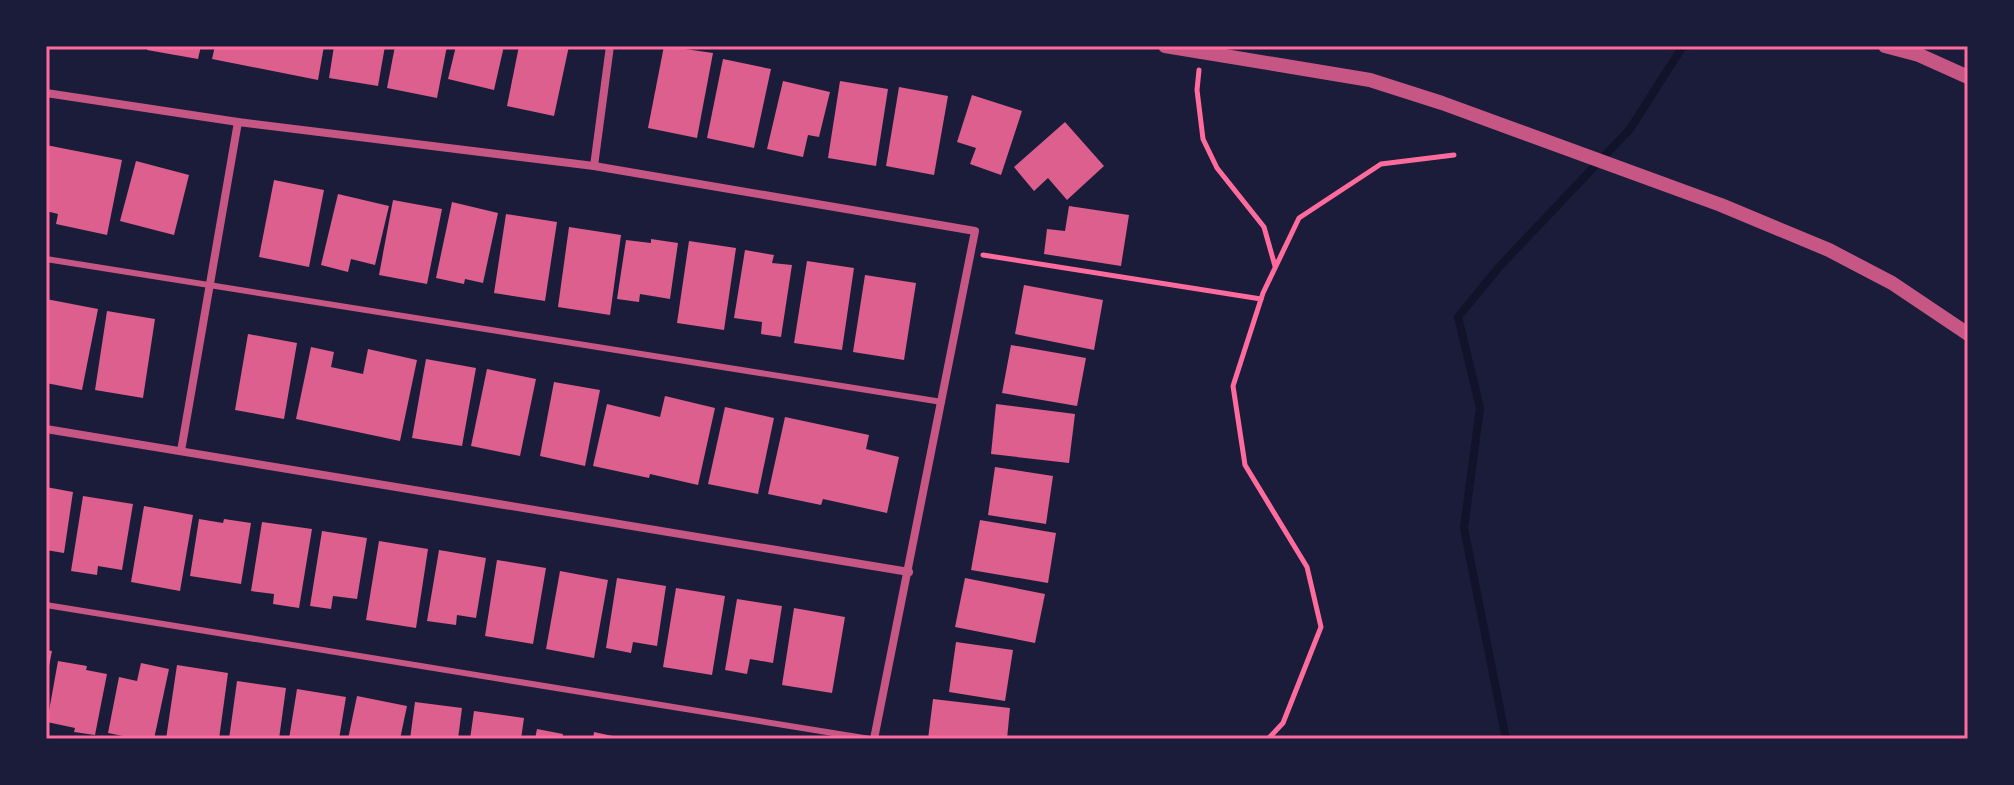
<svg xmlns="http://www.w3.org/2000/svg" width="2014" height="785" font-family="'Asap Condensed',sans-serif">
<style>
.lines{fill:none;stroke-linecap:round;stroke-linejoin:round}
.stream{stroke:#12122b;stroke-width:8}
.building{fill:#dd5f8e}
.path{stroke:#ff6b9d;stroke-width:5}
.service{stroke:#c65784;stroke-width:6}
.minor{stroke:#c65784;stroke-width:8}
.tertiary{stroke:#c65784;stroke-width:14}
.neatline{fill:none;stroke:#ff6b9d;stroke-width:3}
</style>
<rect width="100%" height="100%" fill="#1b1b3a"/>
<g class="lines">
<polyline class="stream" points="1506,739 1464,528 1480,408 1458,317 1499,267 1630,129 1683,46"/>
</g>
<g class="building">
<polygon points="148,46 201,46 198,59 147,50"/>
<polygon points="215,46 324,46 318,80 212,59"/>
<polygon points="334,46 385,46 378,86 329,78"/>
<polygon points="395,46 447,46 437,98 387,88"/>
<polygon points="456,46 504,46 494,90 448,79"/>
<polygon points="519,46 569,46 554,116 507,106"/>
<polygon points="664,46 713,53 697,138 648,128"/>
<polygon points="723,59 771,69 754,148 707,138"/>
<polygon points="783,81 830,92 819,137 808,135 803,157 767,149"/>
<polygon points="840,81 888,89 876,166 828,158"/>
<polygon points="899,87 948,96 934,175 886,166"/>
<polygon points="972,95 1022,111 1001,175 970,164 976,148 957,142"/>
<polygon points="1065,122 1104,166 1067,200 1048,178 1034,191 1014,167"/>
<polygon points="46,145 122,160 107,235 56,224 58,214 46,211"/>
<polygon points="136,161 189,175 174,235 120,221"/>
<polygon points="274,180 324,190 309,267 259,257"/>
<polygon points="338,194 389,206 375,265 351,259 348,272 321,265"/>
<polygon points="393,200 442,209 427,284 379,275"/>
<polygon points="452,202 498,213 483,283 465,279 464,284 436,278"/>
<polygon points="1069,206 1129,215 1121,266 1044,254 1047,229 1065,231"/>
<polygon points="506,214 557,222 545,301 494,293"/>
<polygon points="569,227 621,235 610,315 558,307"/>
<polygon points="651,239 678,243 670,299 640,294 639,302 617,299 626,240 651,243"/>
<polygon points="689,241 736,248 724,330 677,323"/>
<polygon points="745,250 774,255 772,263 792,265 781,337 761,334 762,322 734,318"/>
<polygon points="807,261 854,268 842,350 794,343"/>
<polygon points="865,275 916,283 904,360 853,352"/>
<polygon points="1024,285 1103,300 1094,350 1015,334"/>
<polygon points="46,299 98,309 82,390 46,383"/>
<polygon points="107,311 155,319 143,398 95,390"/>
<polygon points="248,334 297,343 284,419 235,410"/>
<polygon points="1011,345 1086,358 1077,406 1002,393"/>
<polygon points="311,347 334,352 331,367 363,374 368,349 417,360 400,441 296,419"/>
<polygon points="426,359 476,368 462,446 412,438"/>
<polygon points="487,369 536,379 520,456 471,446"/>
<polygon points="554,382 600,390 585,466 540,456"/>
<polygon points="665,396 715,408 698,485 650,474 649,478 593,466 607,404 660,417"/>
<polygon points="996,404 1075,414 1069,463 991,454"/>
<polygon points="725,407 774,418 758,494 708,484"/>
<polygon points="785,417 869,435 866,449 899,457 887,513 823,499 821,505 768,494"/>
<polygon points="995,467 1053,476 1046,524 988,515"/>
<polygon points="46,487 73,492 64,553 46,550"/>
<polygon points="83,496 133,504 122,570 98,566 97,575 71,571"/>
<polygon points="144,506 193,515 180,591 131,582"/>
<polygon points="199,519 223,523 224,519 251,523 241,584 190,576"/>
<polygon points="980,520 1056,533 1048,583 971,570"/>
<polygon points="262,522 312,529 299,608 273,604 274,594 251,591"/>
<polygon points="322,531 367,538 357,599 333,596 331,609 310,606"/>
<polygon points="379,541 428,549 416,628 366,620"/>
<polygon points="439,550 486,558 476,618 457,615 456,625 427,621"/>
<polygon points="497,560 546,568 533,644 485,636"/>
<polygon points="560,571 608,580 594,658 546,649"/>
<polygon points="617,578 666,586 657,646 633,642 631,653 606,648"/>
<polygon points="965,578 1045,594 1035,643 955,627"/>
<polygon points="676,588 725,596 712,675 663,667"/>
<polygon points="737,599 782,606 773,663 750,659 747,674 725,670"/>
<polygon points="794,608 845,617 832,693 782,685"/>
<polygon points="956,642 1013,650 1005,701 949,692"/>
<polygon points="46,650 52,651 47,676 46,676"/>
<polygon points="58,661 87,666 86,670 107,674 95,735 74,732 75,728 47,722"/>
<polygon points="141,663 169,669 154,739 138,739 108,733 119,677 137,681"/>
<polygon points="177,665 228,673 219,739 166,739"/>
<polygon points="237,681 286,688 279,739 229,739"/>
<polygon points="297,689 346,697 339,739 289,739"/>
<polygon points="357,696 407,706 400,739 348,739"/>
<polygon points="933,699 1010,708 1007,739 928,739"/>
<polygon points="415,702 462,708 458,739 410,739"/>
<polygon points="474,711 524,718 521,739 470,739"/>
<polygon points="537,729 563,734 562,739 535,739"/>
<polygon points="594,732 622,738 622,739 593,739"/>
</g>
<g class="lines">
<g class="path">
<polyline points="1199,70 1197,90 1203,139 1217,168 1264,227 1275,266"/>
<polyline points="983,255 1261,299"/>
<polyline points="1268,739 1283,723 1321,627 1307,567 1245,465 1233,386 1263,293 1299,218 1381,164 1454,155"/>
</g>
<g class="service">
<polyline points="46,259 942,402"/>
<polyline points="46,605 870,739"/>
</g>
<g class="minor">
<polyline points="46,93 238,122 594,166 975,231 874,739"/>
<polyline points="594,166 610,46"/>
<polyline points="46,429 909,572"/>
<polyline points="181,451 238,122"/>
</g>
<g class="tertiary">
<polyline points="1165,46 1370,80 1442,103 1721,205 1829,250 1892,283 1968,334"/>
<polyline points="1885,46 1919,55 1968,77"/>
</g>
</g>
<rect width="2014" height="785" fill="none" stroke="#1b1b3a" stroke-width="96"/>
<rect x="48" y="48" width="1918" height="689" class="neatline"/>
</svg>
